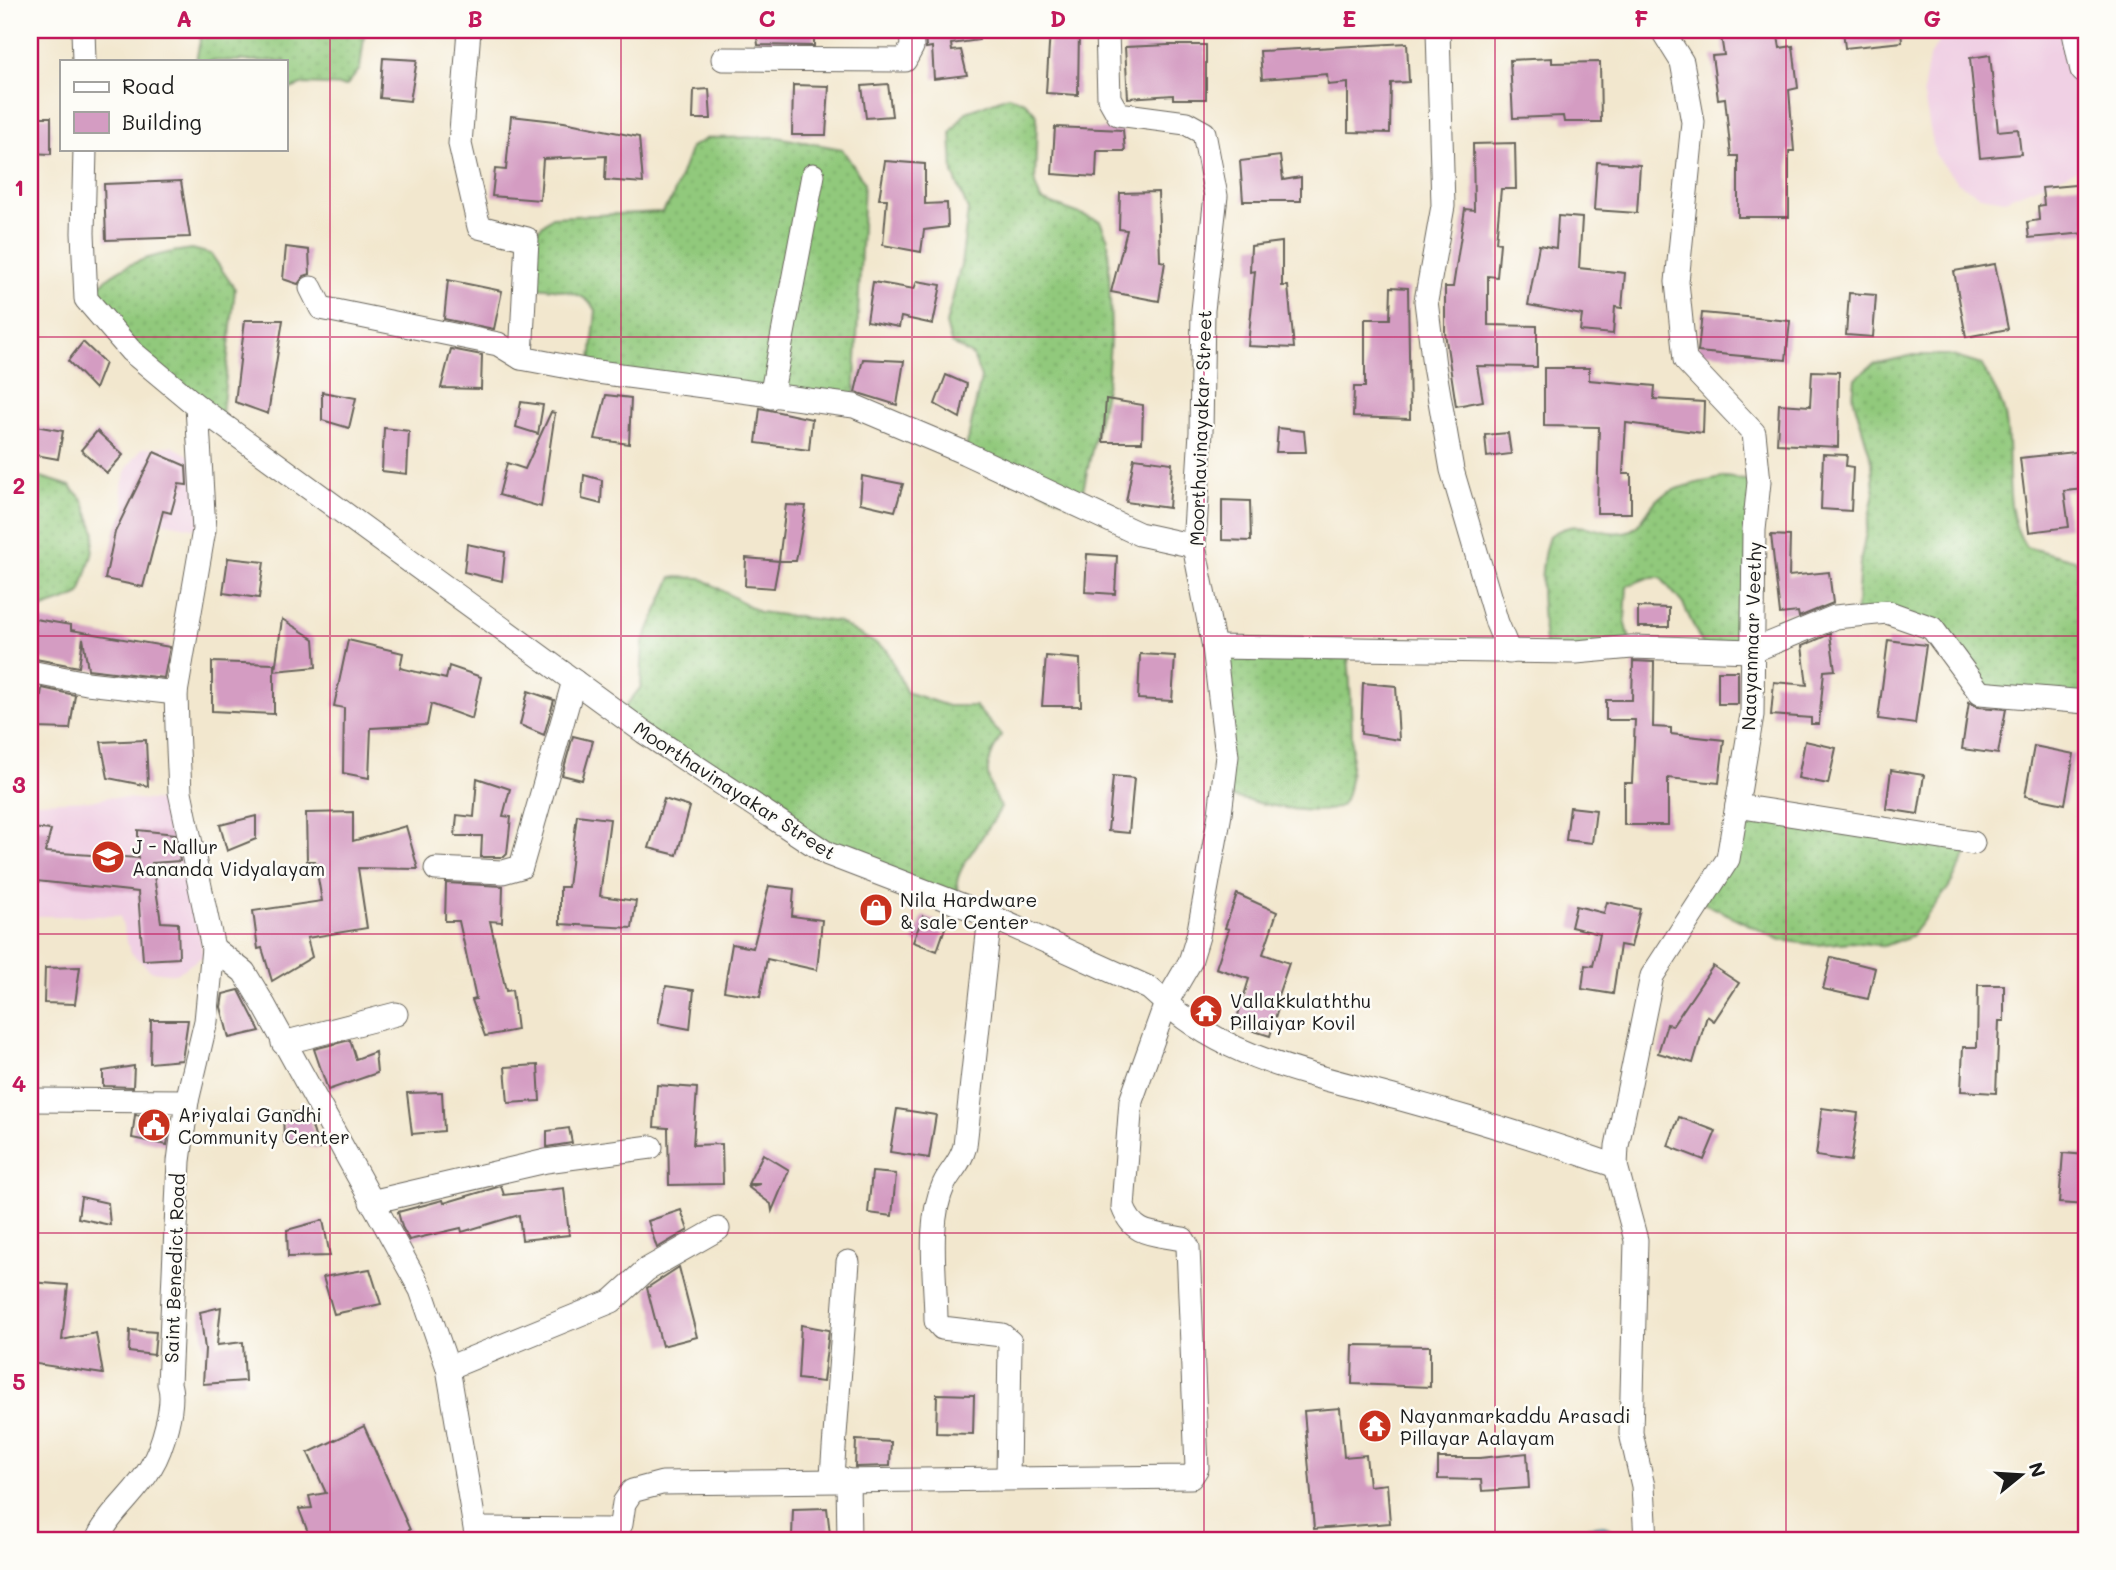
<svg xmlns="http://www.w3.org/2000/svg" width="2116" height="1570" font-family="Mali,sans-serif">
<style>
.built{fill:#f0d0e4}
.grass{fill:url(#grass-dots);stroke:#56724c;stroke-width:2}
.water{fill:url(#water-ripples);stroke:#386a76;stroke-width:2}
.building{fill:#d49cc2}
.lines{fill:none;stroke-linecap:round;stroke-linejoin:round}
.minor-casing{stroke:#67635a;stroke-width:25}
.secondary-casing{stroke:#67635a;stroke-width:34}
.minor{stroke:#fff;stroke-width:23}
.secondary{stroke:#fff;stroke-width:32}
.grid{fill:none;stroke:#c2185b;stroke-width:2;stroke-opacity:0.55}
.labels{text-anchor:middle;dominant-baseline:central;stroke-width:5;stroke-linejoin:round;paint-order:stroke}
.street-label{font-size:19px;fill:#1c1c1c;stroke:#fdfcf7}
.poi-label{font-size:19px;fill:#1c1c1c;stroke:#fdfcf7;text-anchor:start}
.neatline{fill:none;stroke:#c2185b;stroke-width:2.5}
.grid-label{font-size:23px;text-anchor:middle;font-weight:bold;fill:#c2185b}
</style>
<defs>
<pattern id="grass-dots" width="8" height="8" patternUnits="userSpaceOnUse" patternTransform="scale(1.75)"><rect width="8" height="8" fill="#91c97c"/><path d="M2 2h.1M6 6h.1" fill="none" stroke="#7cac6b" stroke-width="1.8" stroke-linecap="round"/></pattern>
<pattern id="water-ripples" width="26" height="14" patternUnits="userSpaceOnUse" patternTransform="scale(1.75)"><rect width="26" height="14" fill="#53b9d1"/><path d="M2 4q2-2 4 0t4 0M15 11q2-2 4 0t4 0" fill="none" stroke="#489eb3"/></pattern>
</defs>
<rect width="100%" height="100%" fill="#fdfcf7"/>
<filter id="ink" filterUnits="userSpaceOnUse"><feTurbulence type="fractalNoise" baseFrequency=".0143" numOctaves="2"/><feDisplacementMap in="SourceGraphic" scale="14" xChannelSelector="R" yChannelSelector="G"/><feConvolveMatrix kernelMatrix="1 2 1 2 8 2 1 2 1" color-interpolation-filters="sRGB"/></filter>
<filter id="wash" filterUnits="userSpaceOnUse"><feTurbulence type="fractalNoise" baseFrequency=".00686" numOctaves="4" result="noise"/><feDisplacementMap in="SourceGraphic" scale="28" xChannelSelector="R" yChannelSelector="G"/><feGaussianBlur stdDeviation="1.57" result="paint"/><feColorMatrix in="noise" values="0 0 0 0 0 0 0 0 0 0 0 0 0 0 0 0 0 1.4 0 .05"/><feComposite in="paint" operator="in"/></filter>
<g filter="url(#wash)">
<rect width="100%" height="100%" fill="#f2e7ce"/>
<g class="built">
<polygon points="1945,30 2078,30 2086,68 2086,166 2005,200 1980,196 1956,181 1935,154 1923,92 1929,58"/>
<polygon points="172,446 201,462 204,530 140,518 125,507 121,488 127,468 142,448"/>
<polygon points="108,797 178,802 203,956 176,974 151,971 130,952 120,916 37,916 30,913 30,802 96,800"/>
</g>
<g class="grass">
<polygon points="202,30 365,30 360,69 346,86 304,84 285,91 285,61 196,61"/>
<polygon points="1008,96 1025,102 1037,115 1035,184 1041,200 1100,221 1108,239 1111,328 1107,383 1079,508 965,453 981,378 973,356 951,343 946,324 961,265 968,210 953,173 951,132 966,112"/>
<path d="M777,137l65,12 22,33 -10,224 -264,-35 6,-61c-13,-22 -48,-21 -72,-24l3,-47 25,-22 110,-5 10,-13 19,-52 17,-9z"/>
<path d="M192,249l19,5 24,35 -14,135 -134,-123c22,-36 66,-47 105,-52z"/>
<path d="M1914,355h35l33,10c7,15 20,33 23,50 9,45 -5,91 21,132l60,16v139l-106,-9 -48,-65 -76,-13 4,-52 14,-71 -2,-30 -19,-65 2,-19 19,-14z"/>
<path d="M41,477l29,9 13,14 12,32 -3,23 -12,39c-17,9 -34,11 -50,20v-136z"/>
<path d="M1726,477l33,5 -7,169 -48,-3 -21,-44 -22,-26h-14l-20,8 -2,34 7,27 -86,5c-4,-40 -10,-78 3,-116 36,-23 49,3 79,-5 13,-3 19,-23 30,-32 17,-14 47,-17 68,-22z"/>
<path d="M672,577l29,1 58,34 79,10 49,28 19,42 42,14h27l26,29c-16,31 -19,40 0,72 -10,21 -43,58 -44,76 0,7 2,15 3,22l-132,-51 -209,-140 22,-27 2,-44z"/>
<path d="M1214,647l134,4c1,25 12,141 -8,155 -22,14 -92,-6 -118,-11z"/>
<polygon points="1737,806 1973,843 1949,887 1911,936 1884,946 1852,942 1816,945 1780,940 1700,901"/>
</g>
<polygon class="water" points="1603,1525 1616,1532 1619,1540 1480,1540"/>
<g id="blocks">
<g class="building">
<polygon points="756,30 814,30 814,46 758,45"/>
<polygon points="925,30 979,30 979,40 951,44 952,51 961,50 967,75 934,79 932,47 926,48"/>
<polygon points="1050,30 1079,30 1078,95 1046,93"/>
<polygon points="1720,30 1777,30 1780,48 1793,46 1798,88 1789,90 1794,151 1789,151 1789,217 1738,217 1738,156 1731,156 1725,98 1718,99 1712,56 1724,55"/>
<polygon points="1843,30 1901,30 1902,42 1845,48"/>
<polygon points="1407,43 1409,82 1391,83 1390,133 1348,132 1348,83 1328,85 1327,74 1262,79 1260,51"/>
<polygon points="1169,45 1206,45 1206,99 1173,99 1173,95 1128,98 1125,47"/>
<polygon points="1990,55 1998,131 2018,129 2021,154 1980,158 1970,58"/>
<polygon points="383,58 417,60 410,101 380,98"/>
<polygon points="1552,58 1552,63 1600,62 1601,122 1564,122 1563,116 1513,118 1510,60"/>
<polygon points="888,84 892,116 866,118 862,86"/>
<polygon points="793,85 829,86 826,135 792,135"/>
<polygon points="709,89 711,119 693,119 694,90"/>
<polygon points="511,116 564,122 639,137 643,183 605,180 606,156 543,159 540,200 492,196 495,169 506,170"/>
<polygon points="30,117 51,117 51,154 30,153"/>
<polygon points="1055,127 1123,130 1125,151 1097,151 1096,177 1052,174"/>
<polygon points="1515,143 1516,189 1501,189 1496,242 1500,243 1497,277 1488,276 1488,325 1537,326 1537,367 1477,366 1483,401 1456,406 1445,333 1445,287 1453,287 1465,209 1474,210 1473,144"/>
<polygon points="1280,156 1283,180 1301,177 1301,201 1243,201 1240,161"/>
<polygon points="885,161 925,164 925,204 947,203 948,227 924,230 921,252 883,245 887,199 879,199"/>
<polygon points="1597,162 1640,165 1637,213 1594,210"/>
<polygon points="181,181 190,237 106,240 104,184"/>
<polygon points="2086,184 2086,233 2029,238 2027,222 2039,220 2038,206 2044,205 2042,188"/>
<polygon points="1158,192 1160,261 1165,262 1159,301 1111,292 1127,230 1119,229 1120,193"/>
<polygon points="1558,216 1582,218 1579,268 1625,273 1622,308 1615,307 1613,334 1580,331 1582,315 1528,305 1539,245 1556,248"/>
<polygon points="1282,242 1282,286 1288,286 1294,348 1248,346 1255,271 1250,272 1251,246"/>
<polygon points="286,247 309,250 310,274 304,276 298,284 283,279"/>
<polygon points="1995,264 2008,329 1966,337 1954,271"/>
<polygon points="448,280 502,291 494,329 444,319"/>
<polygon points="917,281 941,285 933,324 901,317 899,327 867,321 873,282 914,289"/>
<polygon points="1391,287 1408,288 1410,419 1353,417 1354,387 1365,387 1365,319 1390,319"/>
<polygon points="1849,293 1876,295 1873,337 1846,335"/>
<polygon points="1702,313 1790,321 1786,360 1698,352"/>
<polygon points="245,320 283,320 268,414 235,402"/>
<polygon points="83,342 105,363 95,389 68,361"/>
<polygon points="451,349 482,355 481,389 441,388"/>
<polygon points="863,359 904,361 897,405 855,392"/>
<polygon points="1544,368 1589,368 1589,380 1655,386 1654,399 1704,402 1703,433 1626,423 1623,474 1631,474 1631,513 1597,513 1599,427 1544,426"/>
<polygon points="1812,371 1839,372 1838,447 1777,444 1779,404 1810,406"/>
<polygon points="946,375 967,384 960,418 935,404"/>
<polygon points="322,392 356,398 349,428 322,420"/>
<polygon points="606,395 631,398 629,444 595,439"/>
<polygon points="1106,399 1143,405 1142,442 1103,442"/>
<polygon points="521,402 543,405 538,434 516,427"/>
<polygon points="760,408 812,419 809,450 756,443"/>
<polygon points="551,412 555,413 541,507 499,495 507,463 525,469"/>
<polygon points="30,425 63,431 58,459 30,454"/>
<polygon points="384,428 409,431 407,474 382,471"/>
<polygon points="1278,428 1304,431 1306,452 1276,452"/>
<polygon points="97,431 123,455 107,473 81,450"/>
<polygon points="1508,433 1511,454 1487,457 1485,435"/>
<polygon points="2084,451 2086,489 2064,491 2069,527 2029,532 2020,458"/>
<polygon points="154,452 186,466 187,485 179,484 171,513 163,511 143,587 105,579 115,532"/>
<polygon points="1823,454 1847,455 1846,466 1853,467 1851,511 1821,509"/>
<polygon points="1134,458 1172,463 1169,508 1126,502"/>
<polygon points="584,475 602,480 601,504 582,499"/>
<polygon points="862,476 903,484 895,511 860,503"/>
<polygon points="1222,500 1250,501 1251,541 1222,540"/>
<polygon points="786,505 806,506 796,561 779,561"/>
<polygon points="1771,535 1790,536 1789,576 1829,572 1833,603 1799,617 1798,612 1780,614"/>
<polygon points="467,544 505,552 502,581 464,572"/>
<polygon points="1087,554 1117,556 1115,594 1085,592"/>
<polygon points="228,558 264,562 259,598 223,593"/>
<polygon points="746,558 779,561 774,588 745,586"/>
<polygon points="1638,607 1669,608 1669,627 1638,627"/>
<polygon points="35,619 71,625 71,630 170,647 164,678 88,669 83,638 79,667 30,658"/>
<polygon points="282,619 314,639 316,667 275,671"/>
<polygon points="1830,634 1835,670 1824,671 1819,724 1811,724 1811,718 1771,715 1774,682 1807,685 1802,646"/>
<polygon points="348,640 403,653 400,668 446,679 449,666 481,677 472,719 431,704 427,725 371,728 369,778 343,773 344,708 334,706"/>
<polygon points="1888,640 1926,645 1915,724 1878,719"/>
<polygon points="1140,654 1175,656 1172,701 1138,699"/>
<polygon points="1046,656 1080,659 1081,706 1042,706"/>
<polygon points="1633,661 1654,662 1653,727 1671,728 1671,734 1724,740 1719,783 1668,778 1668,825 1624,825 1624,783 1632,783 1635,720 1606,720 1606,700 1632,700"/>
<polygon points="212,662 274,664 274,714 212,711"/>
<rect x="1718" y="671" width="20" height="33"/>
<polygon points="1363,683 1396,686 1399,740 1361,734"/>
<polygon points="42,688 75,695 70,729 36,728"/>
<polygon points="528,691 554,700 544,735 520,725"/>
<polygon points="1969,702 1978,707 2006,709 1998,754 1962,749"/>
<polygon points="573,736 593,741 582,780 562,775"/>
<polygon points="146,740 148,786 108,778 101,742"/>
<polygon points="1805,741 1836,748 1828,784 1798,778"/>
<polygon points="2034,746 2074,754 2065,804 2025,796"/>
<polygon points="1891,770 1924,775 1918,814 1886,809"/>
<polygon points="1113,776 1134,778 1129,833 1108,831"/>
<polygon points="477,778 510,789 503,816 511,817 507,854 504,857 481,857 482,836 455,836 457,815 474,817"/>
<polygon points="664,799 690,807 677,855 649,848"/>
<polygon points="1570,807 1596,810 1592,843 1566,840"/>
<polygon points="353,812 353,841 406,826 418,869 358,868 367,928 307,938 312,957 272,981 262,948 258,949 253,911 322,901 315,861 307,861 306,813"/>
<polygon points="577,815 610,819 600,896 636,901 632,928 560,924 560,887 568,887"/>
<polygon points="256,816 256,839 227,851 220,825"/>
<polygon points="30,828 51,830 45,852 138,858 138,830 175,834 180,861 152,863 161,922 178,923 179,958 143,960 138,892 37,881 35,888 30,887"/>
<polygon points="446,883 503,886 502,922 490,921 506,991 512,990 517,1030 485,1036 472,1000 476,999 459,921 445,921"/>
<polygon points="769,886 794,889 792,916 822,920 817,970 767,959 760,997 724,991 732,944 753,948"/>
<polygon points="1237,894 1277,912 1263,954 1289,963 1275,1004 1279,1005 1270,1036 1235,1025 1249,979 1216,968 1229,929 1225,928"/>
<polygon points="1607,902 1640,909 1631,947 1620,945 1613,994 1582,989 1585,965 1593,966 1600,934 1571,927 1576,906 1604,913"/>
<polygon points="923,916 946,925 937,951 913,942"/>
<polygon points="1831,957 1875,968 1868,999 1823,989"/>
<polygon points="1713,966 1739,983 1714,1021 1707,1016 1693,1063 1658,1053 1667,1024 1673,1025"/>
<polygon points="80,967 75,1004 44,1003 45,968"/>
<polygon points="1978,985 2004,985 2004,1021 1999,1021 1996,1093 1961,1091 1963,1047 1977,1047"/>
<polygon points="666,986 694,990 690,1029 658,1023"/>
<polygon points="239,990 260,1031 229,1038 221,1007 223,994"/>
<polygon points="151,1020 188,1020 182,1060 150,1063"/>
<polygon points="350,1040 356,1059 375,1052 377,1073 328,1090 314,1049"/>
<polygon points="538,1065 540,1101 508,1103 505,1067"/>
<polygon points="134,1066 133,1087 103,1086 103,1071"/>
<polygon points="657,1085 697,1088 693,1145 722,1144 723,1184 669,1185 668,1128 654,1127"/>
<polygon points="442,1092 444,1131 412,1134 407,1093"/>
<polygon points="1822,1108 1858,1113 1851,1161 1816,1156"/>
<polygon points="897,1109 936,1115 929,1158 890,1152"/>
<polygon points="283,1111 308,1114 319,1149 284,1142"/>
<polygon points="135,1115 171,1119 167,1145 132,1138"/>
<polygon points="1679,1117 1716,1131 1704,1160 1668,1146"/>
<polygon points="569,1128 572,1143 547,1147 547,1131"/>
<polygon points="2063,1153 2086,1155 2086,1205 2059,1203"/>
<polygon points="763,1154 789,1170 772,1211 771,1204 748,1187 760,1184 748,1184"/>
<polygon points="872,1172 896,1174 892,1216 868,1213"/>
<polygon points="501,1186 504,1195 564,1188 569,1235 522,1240 519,1215 462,1232 461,1228 409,1240 402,1227 398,1212 443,1200 444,1203"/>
<polygon points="81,1197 108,1203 110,1225 78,1218"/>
<polygon points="681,1210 688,1230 657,1248 648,1221"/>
<polygon points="323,1220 330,1256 288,1257 287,1230"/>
<polygon points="679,1267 697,1337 662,1346 647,1288"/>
<polygon points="370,1269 381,1304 334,1314 323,1277"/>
<polygon points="30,1282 68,1285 62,1340 96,1333 103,1374 30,1363"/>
<polygon points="221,1307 217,1345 243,1342 245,1381 203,1384 205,1349 200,1312"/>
<polygon points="801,1325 829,1330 823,1382 798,1379"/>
<polygon points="130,1330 156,1332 154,1355 129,1352"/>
<polygon points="1353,1345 1430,1346 1430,1387 1352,1384"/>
<polygon points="937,1394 974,1395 973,1434 936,1433"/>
<polygon points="1340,1408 1344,1457 1366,1455 1369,1486 1387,1484 1390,1523 1314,1529 1304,1411"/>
<polygon points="364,1426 410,1530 384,1540 311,1540 299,1509 312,1508 309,1496 326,1493 308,1453"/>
<polygon points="856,1440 891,1442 890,1466 855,1467"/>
<polygon points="1527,1453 1529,1488 1482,1491 1481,1480 1438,1479 1438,1458 1480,1458"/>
<polygon points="827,1508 830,1534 792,1537 793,1509"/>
</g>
</g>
</g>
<g filter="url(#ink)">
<use href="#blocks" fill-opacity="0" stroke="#67635a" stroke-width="2"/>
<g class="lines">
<defs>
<g id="minor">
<polyline points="83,30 84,61"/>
<polyline points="469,30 460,144 479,227 527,239 521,358 590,371 854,406 965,453 1139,534 1194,546"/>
<polyline points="1438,30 1443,206 1426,301 1434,366 1452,470 1497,623 1509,652"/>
<polyline points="723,59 905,60 912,47 911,30"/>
<path d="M85,149l-2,84 3,66 45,52 66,55 7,124 -28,163 1,34 3,65 33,156 -7,73 -19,80 -8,60 -10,223c7,19 -7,65 -18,83 -15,27 -41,44 -54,73"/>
<polyline points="311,288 321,308 498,344 521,358"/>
<polyline points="771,397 813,175"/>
<polyline points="197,406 644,732 828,854 990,916 1149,988 1166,1003 1190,962 1198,936 1220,814 1227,756 1214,647 1194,546 1201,432 1203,310 1216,196 1204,133 1186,123 1118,114 1109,98 1107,30"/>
<polyline points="1214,647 1576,652 1632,647 1752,651 1835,617 1887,612 1932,628 1980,693 2086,702"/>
<polyline points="30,672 87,683 176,693"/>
<polyline points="1737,806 1973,843"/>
<polyline points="436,869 503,872 521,867 574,681"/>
<path d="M990,916l-25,230c-5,19 -14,23 -21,38 -18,39 -8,95 -8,137l6,7 60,7 8,7 -2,135"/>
<polyline points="213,948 244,972 265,1007 421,1290 448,1368 477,1540"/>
<polyline points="283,1043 396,1014"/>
<polyline points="30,1100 187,1101"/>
<polyline points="371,1202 546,1161 651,1147"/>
<polyline points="848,1262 832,1475 848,1481 849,1540"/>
<polyline points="448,1368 612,1301 646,1270 718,1229"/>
<path d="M477,1529l136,1 8,-6 3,-21 8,-12 30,-8 529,-6 6,-9 -9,-221 -5,-8c-29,-6 -49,-2 -60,-32l8,-106 35,-98c65,59 154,73 235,96 73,20 144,42 215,67"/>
<polyline points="1646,1540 1643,1486 1631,1433 1636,1240 1616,1166 1617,1146 1652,976 1728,859 1752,715 1754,530 1759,482 1754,433 1685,360 1677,282 1693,122 1682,62 1662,30"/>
</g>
<polyline id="secondary" points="2078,30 2086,68"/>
</defs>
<use href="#minor" class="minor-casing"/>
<use href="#secondary" class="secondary-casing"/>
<use href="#minor" class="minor"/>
<use href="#secondary" class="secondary"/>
</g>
</g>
<path class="grid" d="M330,30v1510M621,30v1510M912,30v1510M1204,30v1510M1495,30v1510M1786,30v1510M30,337h2056M30,636h2056M30,934h2056M30,1233h2056"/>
<defs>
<symbol id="school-disc" viewBox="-11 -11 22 22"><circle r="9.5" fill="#c8321e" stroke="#fdfcf7"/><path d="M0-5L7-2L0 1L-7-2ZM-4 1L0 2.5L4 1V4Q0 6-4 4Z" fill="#fff"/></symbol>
<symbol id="shop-disc" viewBox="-11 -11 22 22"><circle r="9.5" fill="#c8321e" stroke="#fdfcf7"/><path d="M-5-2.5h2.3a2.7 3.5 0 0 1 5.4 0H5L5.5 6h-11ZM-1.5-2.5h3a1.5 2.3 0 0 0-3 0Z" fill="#fff"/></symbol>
<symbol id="temple-disc" viewBox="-11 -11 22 22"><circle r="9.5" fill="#c8321e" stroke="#fdfcf7"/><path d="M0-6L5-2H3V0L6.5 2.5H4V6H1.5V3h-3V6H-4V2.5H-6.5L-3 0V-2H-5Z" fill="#fff"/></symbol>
<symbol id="civic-disc" viewBox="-11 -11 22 22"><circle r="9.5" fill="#c8321e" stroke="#fdfcf7"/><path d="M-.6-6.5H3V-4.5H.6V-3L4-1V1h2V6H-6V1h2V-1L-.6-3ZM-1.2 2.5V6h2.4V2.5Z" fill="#fff"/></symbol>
</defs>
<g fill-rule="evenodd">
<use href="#school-disc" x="89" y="838" width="38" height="38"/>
<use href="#shop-disc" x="857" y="891" width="38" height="38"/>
<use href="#temple-disc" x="1187" y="992" width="38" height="38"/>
<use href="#civic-disc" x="135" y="1106" width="38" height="38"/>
<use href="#temple-disc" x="1356" y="1407" width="38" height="38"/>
</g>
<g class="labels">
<g class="street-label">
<text transform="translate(1200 428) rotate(-88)">Moorthavinayakar Street</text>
<text transform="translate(1751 636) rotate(-88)">Naayanmaar Veethy</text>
<text transform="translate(735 790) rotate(33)">Moorthavinayakar Street</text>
<text transform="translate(174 1268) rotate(-88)">Saint Benedict Road</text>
</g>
<g class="poi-label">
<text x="132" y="846">J - Nallur<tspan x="132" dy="22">Aananda Vidyalayam</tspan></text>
<text x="900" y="899">Nila Hardware<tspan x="900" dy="22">&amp; sale Center</tspan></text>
<text x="1230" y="1000">Vallakkulaththu<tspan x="1230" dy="22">Pillaiyar Kovil</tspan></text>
<text x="178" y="1114">Ariyalai Gandhi<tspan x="178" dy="22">Community Center</tspan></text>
<text x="1400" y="1415">Nayanmarkaddu Arasadi<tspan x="1400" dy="22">Pillayar Aalayam</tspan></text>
</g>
</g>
<rect width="2116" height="1570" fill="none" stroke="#fdfcf7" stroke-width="77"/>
<rect x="60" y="60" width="228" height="91" fill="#fdfcf7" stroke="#a3a29f" stroke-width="2"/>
<rect x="74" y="82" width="35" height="10" fill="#ffffff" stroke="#a3a29f" stroke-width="2"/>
<text x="122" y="94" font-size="21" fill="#1c1c1c">Road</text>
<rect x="74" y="112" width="35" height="21" fill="#d49cc2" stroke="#a3a29f" stroke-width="2"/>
<text x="122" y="130" font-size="21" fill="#1c1c1c">Building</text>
<g transform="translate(2021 1475) rotate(72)" stroke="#fdfcf7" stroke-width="5" paint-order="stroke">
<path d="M0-5L12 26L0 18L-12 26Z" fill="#1c1c1c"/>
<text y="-10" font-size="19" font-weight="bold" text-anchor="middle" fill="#1c1c1c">N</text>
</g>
<rect x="38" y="38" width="2040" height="1494" class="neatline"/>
<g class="grid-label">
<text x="184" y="27">A</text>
<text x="475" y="27">B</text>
<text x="767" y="27">C</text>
<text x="1058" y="27">D</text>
<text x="1349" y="27">E</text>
<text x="1641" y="27">F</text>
<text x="1932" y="27">G</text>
<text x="19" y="196">1</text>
<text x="19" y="494">2</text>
<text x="19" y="793">3</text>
<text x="19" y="1092">4</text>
<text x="19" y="1390">5</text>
</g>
</svg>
